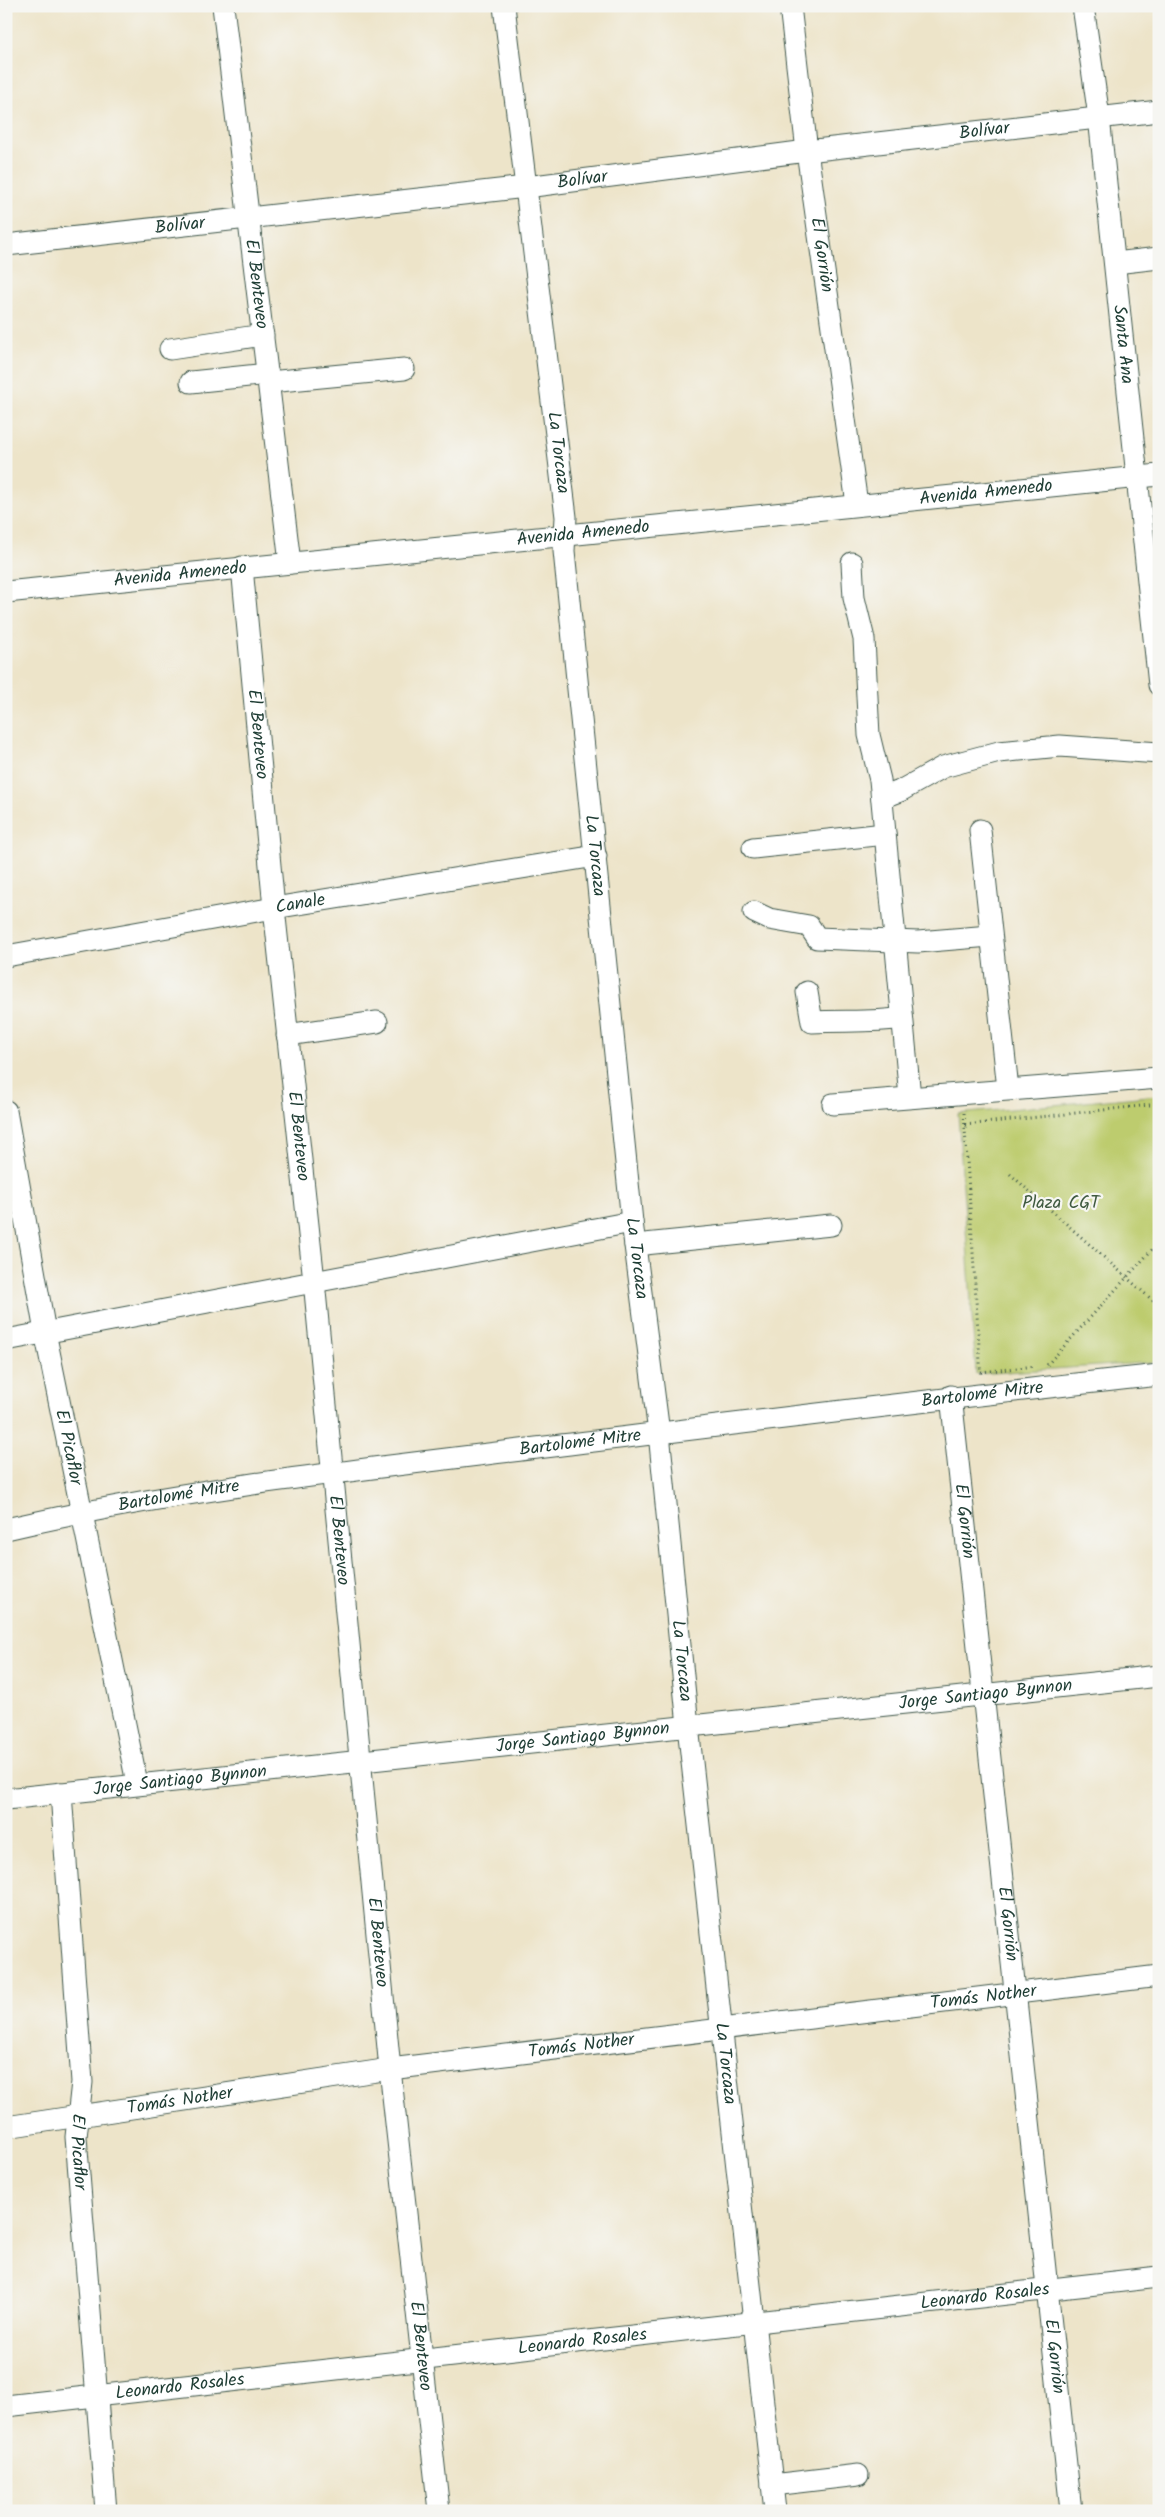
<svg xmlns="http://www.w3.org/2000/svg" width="1165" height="2517" font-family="Kalam,sans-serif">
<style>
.green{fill:#bdcc6e;stroke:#6e8451}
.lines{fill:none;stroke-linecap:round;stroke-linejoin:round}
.minor-casing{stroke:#3e564a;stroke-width:23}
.path{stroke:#3e564a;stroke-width:3;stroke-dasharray:1 4;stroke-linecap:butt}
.minor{stroke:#fff;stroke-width:21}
.labels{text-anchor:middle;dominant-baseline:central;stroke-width:4.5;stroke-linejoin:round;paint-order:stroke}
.street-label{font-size:18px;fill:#1f3d34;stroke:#f6f6f2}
.park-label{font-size:18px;fill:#3f5a40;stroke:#f6f6f2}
</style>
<rect width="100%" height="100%" fill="#f6f6f2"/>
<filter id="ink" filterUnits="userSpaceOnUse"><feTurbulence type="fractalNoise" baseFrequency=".02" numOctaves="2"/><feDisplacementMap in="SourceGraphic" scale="10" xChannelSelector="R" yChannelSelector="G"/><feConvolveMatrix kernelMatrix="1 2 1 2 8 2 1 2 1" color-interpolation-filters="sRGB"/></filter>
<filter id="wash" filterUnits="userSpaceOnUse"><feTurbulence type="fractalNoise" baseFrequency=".0096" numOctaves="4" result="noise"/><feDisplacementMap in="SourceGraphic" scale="20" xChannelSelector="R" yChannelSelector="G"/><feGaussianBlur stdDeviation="1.12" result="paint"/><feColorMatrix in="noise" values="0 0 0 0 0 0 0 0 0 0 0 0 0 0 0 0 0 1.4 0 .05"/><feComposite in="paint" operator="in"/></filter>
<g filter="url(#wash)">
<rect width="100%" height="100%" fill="#ede4c9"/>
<polygon class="green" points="1159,1095 1159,1362 976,1374 958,1114"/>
</g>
<g filter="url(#ink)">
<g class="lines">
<defs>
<g id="minor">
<path id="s1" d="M223,6l67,557"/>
<path id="s2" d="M504,6l62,511 -2,34 68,671 27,211 29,293 87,785"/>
<path id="s3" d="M790,6l17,145 50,353"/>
<path id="s4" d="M1083,6l16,111 60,568"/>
<path id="s5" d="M6,245l520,-58 281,-36 352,-40"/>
<polyline points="1115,263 1159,258"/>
<polyline points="170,349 263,335"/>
<polyline points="191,382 268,374"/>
<polyline points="269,382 404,369"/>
<polyline points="852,563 854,598 864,639 869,735 880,780 910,1097"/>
<path id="s6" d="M242,567l32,341 40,373 76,788 49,442"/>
<path id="s7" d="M6,592l1153,-117"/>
<polyline points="882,798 900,791 943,767 999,752 1060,746 1159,753"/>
<polyline points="980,830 1008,1089"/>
<polyline points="753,848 885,834"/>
<polyline points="754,912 769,919 809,926 817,938 918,942 990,936"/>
<path id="s8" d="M6,956l268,-48 322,-52"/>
<path d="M807,992l5,30c29,-2 61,1 90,-4"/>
<polyline points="287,1035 377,1022"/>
<polyline points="833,1104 1159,1078"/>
<path id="s9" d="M6,1111l39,221 92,451"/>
<polyline points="635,1245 831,1225"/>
<polyline points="6,1340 632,1222"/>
<path id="s10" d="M951,1396l120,1115"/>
<path id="s11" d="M6,1529c182,-42 369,-61 555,-84 199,-24 398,-49 598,-70"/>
<path id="s12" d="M61,1793l21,289 -6,55 30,374"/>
<path id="s13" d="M6,1799l1153,-123"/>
<path id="s14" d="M6,2127l384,-58 769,-93"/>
<path id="s15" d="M6,2406l1153,-129"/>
<polyline points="772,2485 858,2475"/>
</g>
</defs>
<use href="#minor" class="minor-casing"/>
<g class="path">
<polyline points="964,1113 981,1377"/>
<polyline points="965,1125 1159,1104"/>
<polyline points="1010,1174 1159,1306"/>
<polyline points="1047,1365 1159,1242"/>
<polyline points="981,1372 1035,1366"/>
</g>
<use href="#minor" class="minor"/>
</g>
</g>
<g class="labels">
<g class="street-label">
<text stroke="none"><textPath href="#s5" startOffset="985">Bolívar</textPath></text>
<text stroke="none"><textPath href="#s5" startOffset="580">Bolívar</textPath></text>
<text stroke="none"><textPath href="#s5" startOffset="175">Bolívar</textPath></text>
<text stroke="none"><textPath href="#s3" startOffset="251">El Gorrión</textPath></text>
<text stroke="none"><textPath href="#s1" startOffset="280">El Benteveo</textPath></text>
<text stroke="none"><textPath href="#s4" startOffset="341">Santa Ana</textPath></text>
<text stroke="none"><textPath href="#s2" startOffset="450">La Torcaza</textPath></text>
<text stroke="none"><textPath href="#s7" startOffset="985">Avenida Amenedo</textPath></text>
<text stroke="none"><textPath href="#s7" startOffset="580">Avenida Amenedo</textPath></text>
<text stroke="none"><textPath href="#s7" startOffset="175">Avenida Amenedo</textPath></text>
<text stroke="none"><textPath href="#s6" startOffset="168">El Benteveo</textPath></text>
<text stroke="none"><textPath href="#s2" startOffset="855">La Torcaza</textPath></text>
<text stroke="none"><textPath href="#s8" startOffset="299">Canale</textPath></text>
<text stroke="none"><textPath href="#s6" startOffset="572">El Benteveo</textPath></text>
<text stroke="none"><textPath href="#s2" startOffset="1260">La Torcaza</textPath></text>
<text stroke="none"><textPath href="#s11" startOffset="986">Bartolomé Mitre</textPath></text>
<text stroke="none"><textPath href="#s11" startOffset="581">Bartolomé Mitre</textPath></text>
<text stroke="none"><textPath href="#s9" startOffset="342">El Picaflor</textPath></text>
<text stroke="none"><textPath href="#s11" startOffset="176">Bartolomé Mitre</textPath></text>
<text stroke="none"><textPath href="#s10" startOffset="126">El Gorrión</textPath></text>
<text stroke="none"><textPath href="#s6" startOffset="978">El Benteveo</textPath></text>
<text stroke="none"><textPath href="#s2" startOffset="1665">La Torcaza</textPath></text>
<text stroke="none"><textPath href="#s13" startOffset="985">Jorge Santiago Bynnon</textPath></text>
<text stroke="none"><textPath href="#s13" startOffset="580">Jorge Santiago Bynnon</textPath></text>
<text stroke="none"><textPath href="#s13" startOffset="175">Jorge Santiago Bynnon</textPath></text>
<text stroke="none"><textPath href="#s10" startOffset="531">El Gorrión</textPath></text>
<text stroke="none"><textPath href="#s6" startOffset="1382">El Benteveo</textPath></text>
<text stroke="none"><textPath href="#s14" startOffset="986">Tomás Nother</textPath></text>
<text stroke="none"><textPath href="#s14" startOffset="581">Tomás Nother</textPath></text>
<text stroke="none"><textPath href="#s2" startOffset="2070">La Torcaza</textPath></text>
<text stroke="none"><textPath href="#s14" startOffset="176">Tomás Nother</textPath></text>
<text stroke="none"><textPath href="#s12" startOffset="360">El Picaflor</textPath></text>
<text stroke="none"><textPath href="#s15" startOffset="985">Leonardo Rosales</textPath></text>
<text stroke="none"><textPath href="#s15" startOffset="580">Leonardo Rosales</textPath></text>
<text stroke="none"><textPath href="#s6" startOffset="1788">El Benteveo</textPath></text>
<text stroke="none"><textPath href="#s10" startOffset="966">El Gorrión</textPath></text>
<text stroke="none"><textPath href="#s15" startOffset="175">Leonardo Rosales</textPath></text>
</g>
<g class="park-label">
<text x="1061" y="1203">Plaza CGT</text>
</g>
</g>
<rect width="1165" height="2517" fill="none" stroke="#f6f6f2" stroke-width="25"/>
</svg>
